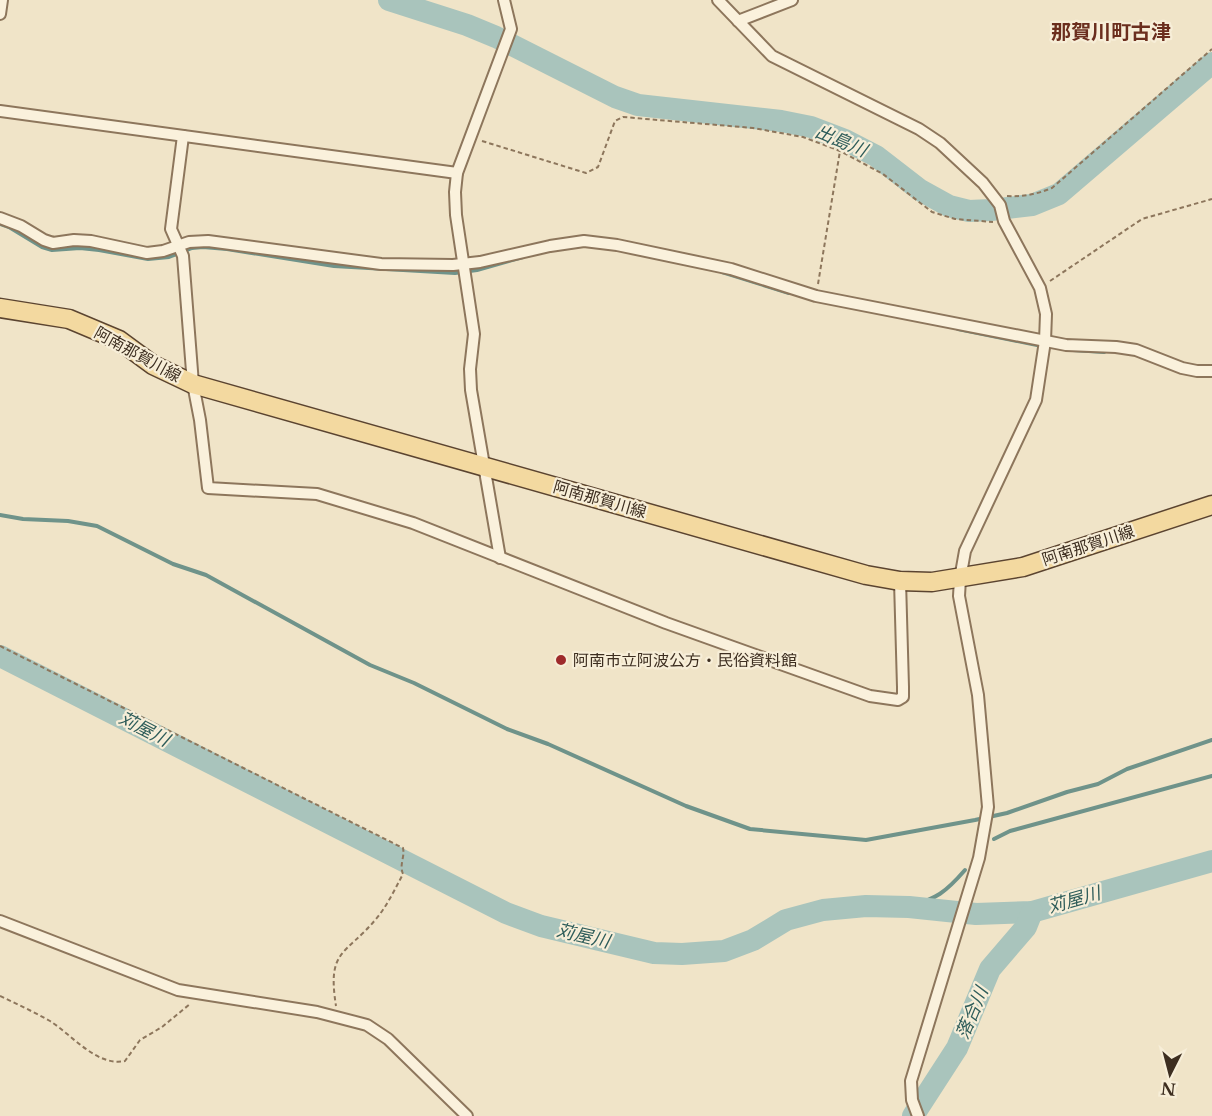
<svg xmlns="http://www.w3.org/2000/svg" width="1212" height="1116" font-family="'Libre Baskerville','Noto Sans JP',serif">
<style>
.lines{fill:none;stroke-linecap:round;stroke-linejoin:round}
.stream{stroke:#6f938a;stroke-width:4}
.river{stroke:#a9c4bc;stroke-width:22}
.minor-casing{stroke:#8d765c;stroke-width:14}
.primary-casing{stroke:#5b4430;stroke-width:21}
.path{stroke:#8d765c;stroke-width:2;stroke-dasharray:4.5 3;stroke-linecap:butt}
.minor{stroke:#faf1dc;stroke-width:10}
.primary{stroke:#f3d9a0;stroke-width:18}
.poi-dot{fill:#9e2a2b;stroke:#f7eed8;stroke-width:2}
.labels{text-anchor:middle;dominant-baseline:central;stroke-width:4.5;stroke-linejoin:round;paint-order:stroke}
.street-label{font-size:16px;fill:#3d2e20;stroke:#f7eed8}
.poi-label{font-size:16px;fill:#3d2e20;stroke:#f7eed8;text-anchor:start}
.water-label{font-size:18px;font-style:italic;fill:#2f5d5a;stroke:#f7eed8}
.quarter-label{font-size:20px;font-weight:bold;fill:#6b2e1e;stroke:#f7eed8}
</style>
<rect width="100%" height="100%" fill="#f0e4c8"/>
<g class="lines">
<g class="stream">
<polyline points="0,224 9,227 42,247 52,250 80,248 99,250 148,259 169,257 192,248 203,247 227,249 334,266 455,273 477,270 523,257"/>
<polyline points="722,272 789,293"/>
<polyline points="958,329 1042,346"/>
<polyline points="1073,350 1104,352"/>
<polyline points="0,515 23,519 68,521 97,526 173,564 206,575 370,665 414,683 507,729 548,744 686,806 750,829 866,840 975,820 1007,813 1067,792 1098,784 1127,769 1212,740"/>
<polyline points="994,839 1010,831 1212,776"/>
<path d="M909,907c28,-9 36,-14 56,-37"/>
</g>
<g class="river">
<polyline points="389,0 467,25 496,37 615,97 638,105 781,121 811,127 845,140 876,156 920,190 949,206 969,211 991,210 1032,205 1059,194 1212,63"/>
<polyline points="0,656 506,913 541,926 654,953 682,954 724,951 753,940 786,920 823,910 866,906 909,907 976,914 1032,912 1212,861"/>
<polyline points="913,1116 957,1048 990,969 1026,927 1032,912"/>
</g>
<defs>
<g id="minor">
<polyline points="718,0 772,56 919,129 940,143 983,183 1000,205 1004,221 1040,288 1046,314 1045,341 1036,400 965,551 960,579 959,596 978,695 988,807 979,858 911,1081 912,1100 918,1116"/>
<polyline points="0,14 2,0"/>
<polyline points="738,21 792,0"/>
<polyline points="0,111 457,173"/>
<polyline points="183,136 171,229 183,256 193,384 200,420 208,488 317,494 413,523 666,623 870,696 898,700 903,697 903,687 900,581"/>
<polyline points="0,218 21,226 44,240 53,243 74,240 91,241 147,253 163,251 189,242 208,241 381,264 453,265 480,262 550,246 584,241 617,245 731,269 816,296 1066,345 1116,347 1136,350 1182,368 1197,371 1212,371"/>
<polyline points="500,558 471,390 470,369 474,334 456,215 455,192 457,173 511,29 504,0"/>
<polyline points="0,921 178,990 317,1012 367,1025 388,1039 467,1116"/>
</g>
<polyline id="primary" points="0,308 69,319 119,340 153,365 193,384 866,575 900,581 932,582 1023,567 1212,505"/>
</defs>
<use href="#minor" class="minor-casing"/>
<use href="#primary" class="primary-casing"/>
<g class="path">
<polyline points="482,141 586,173 598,167 615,121 623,117 753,128 803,137 840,151 883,174 932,212 955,219 993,222"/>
<path d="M1007,196c16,1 30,-2 45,-8l160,-139"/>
<polyline points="1050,281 1142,219 1212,199"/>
<polyline points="818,284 840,151"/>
<path d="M0,646l403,202c2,10 -4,16 0,26 -8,15 -16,32 -27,45 -31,37 -49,30 -40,87"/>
<path d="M0,996c17,8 34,16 50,25 22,14 47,46 75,40l15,-21 22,-13 28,-23"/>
</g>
<use href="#minor" class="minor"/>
<use href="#primary" class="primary"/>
</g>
<circle class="poi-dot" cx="561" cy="660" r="6"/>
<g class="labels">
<g class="street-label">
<text transform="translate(138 354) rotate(29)">阿南那賀川線</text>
<text transform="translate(600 499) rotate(16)">阿南那賀川線</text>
<text transform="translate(1088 545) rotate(-18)">阿南那賀川線</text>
</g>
<g class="poi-label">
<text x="573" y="660">阿南市立阿波公方・民俗資料館</text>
</g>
<g class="water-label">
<text transform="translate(841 141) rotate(23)">出島川</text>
<text transform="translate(144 729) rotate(27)">苅屋川</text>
<text transform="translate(1074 900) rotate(-16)">苅屋川</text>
<text transform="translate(583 936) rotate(13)">苅屋川</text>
<text transform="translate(972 1013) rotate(-67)">落合川</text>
</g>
<g class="quarter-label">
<text x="1111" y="32">那賀川町古津</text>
</g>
</g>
<g transform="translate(1170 1074) rotate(186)" stroke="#f7eed8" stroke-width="4.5" paint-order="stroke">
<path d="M0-4.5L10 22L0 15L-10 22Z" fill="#3d2e20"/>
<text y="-9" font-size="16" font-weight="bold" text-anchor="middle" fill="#3d2e20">N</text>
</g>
</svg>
